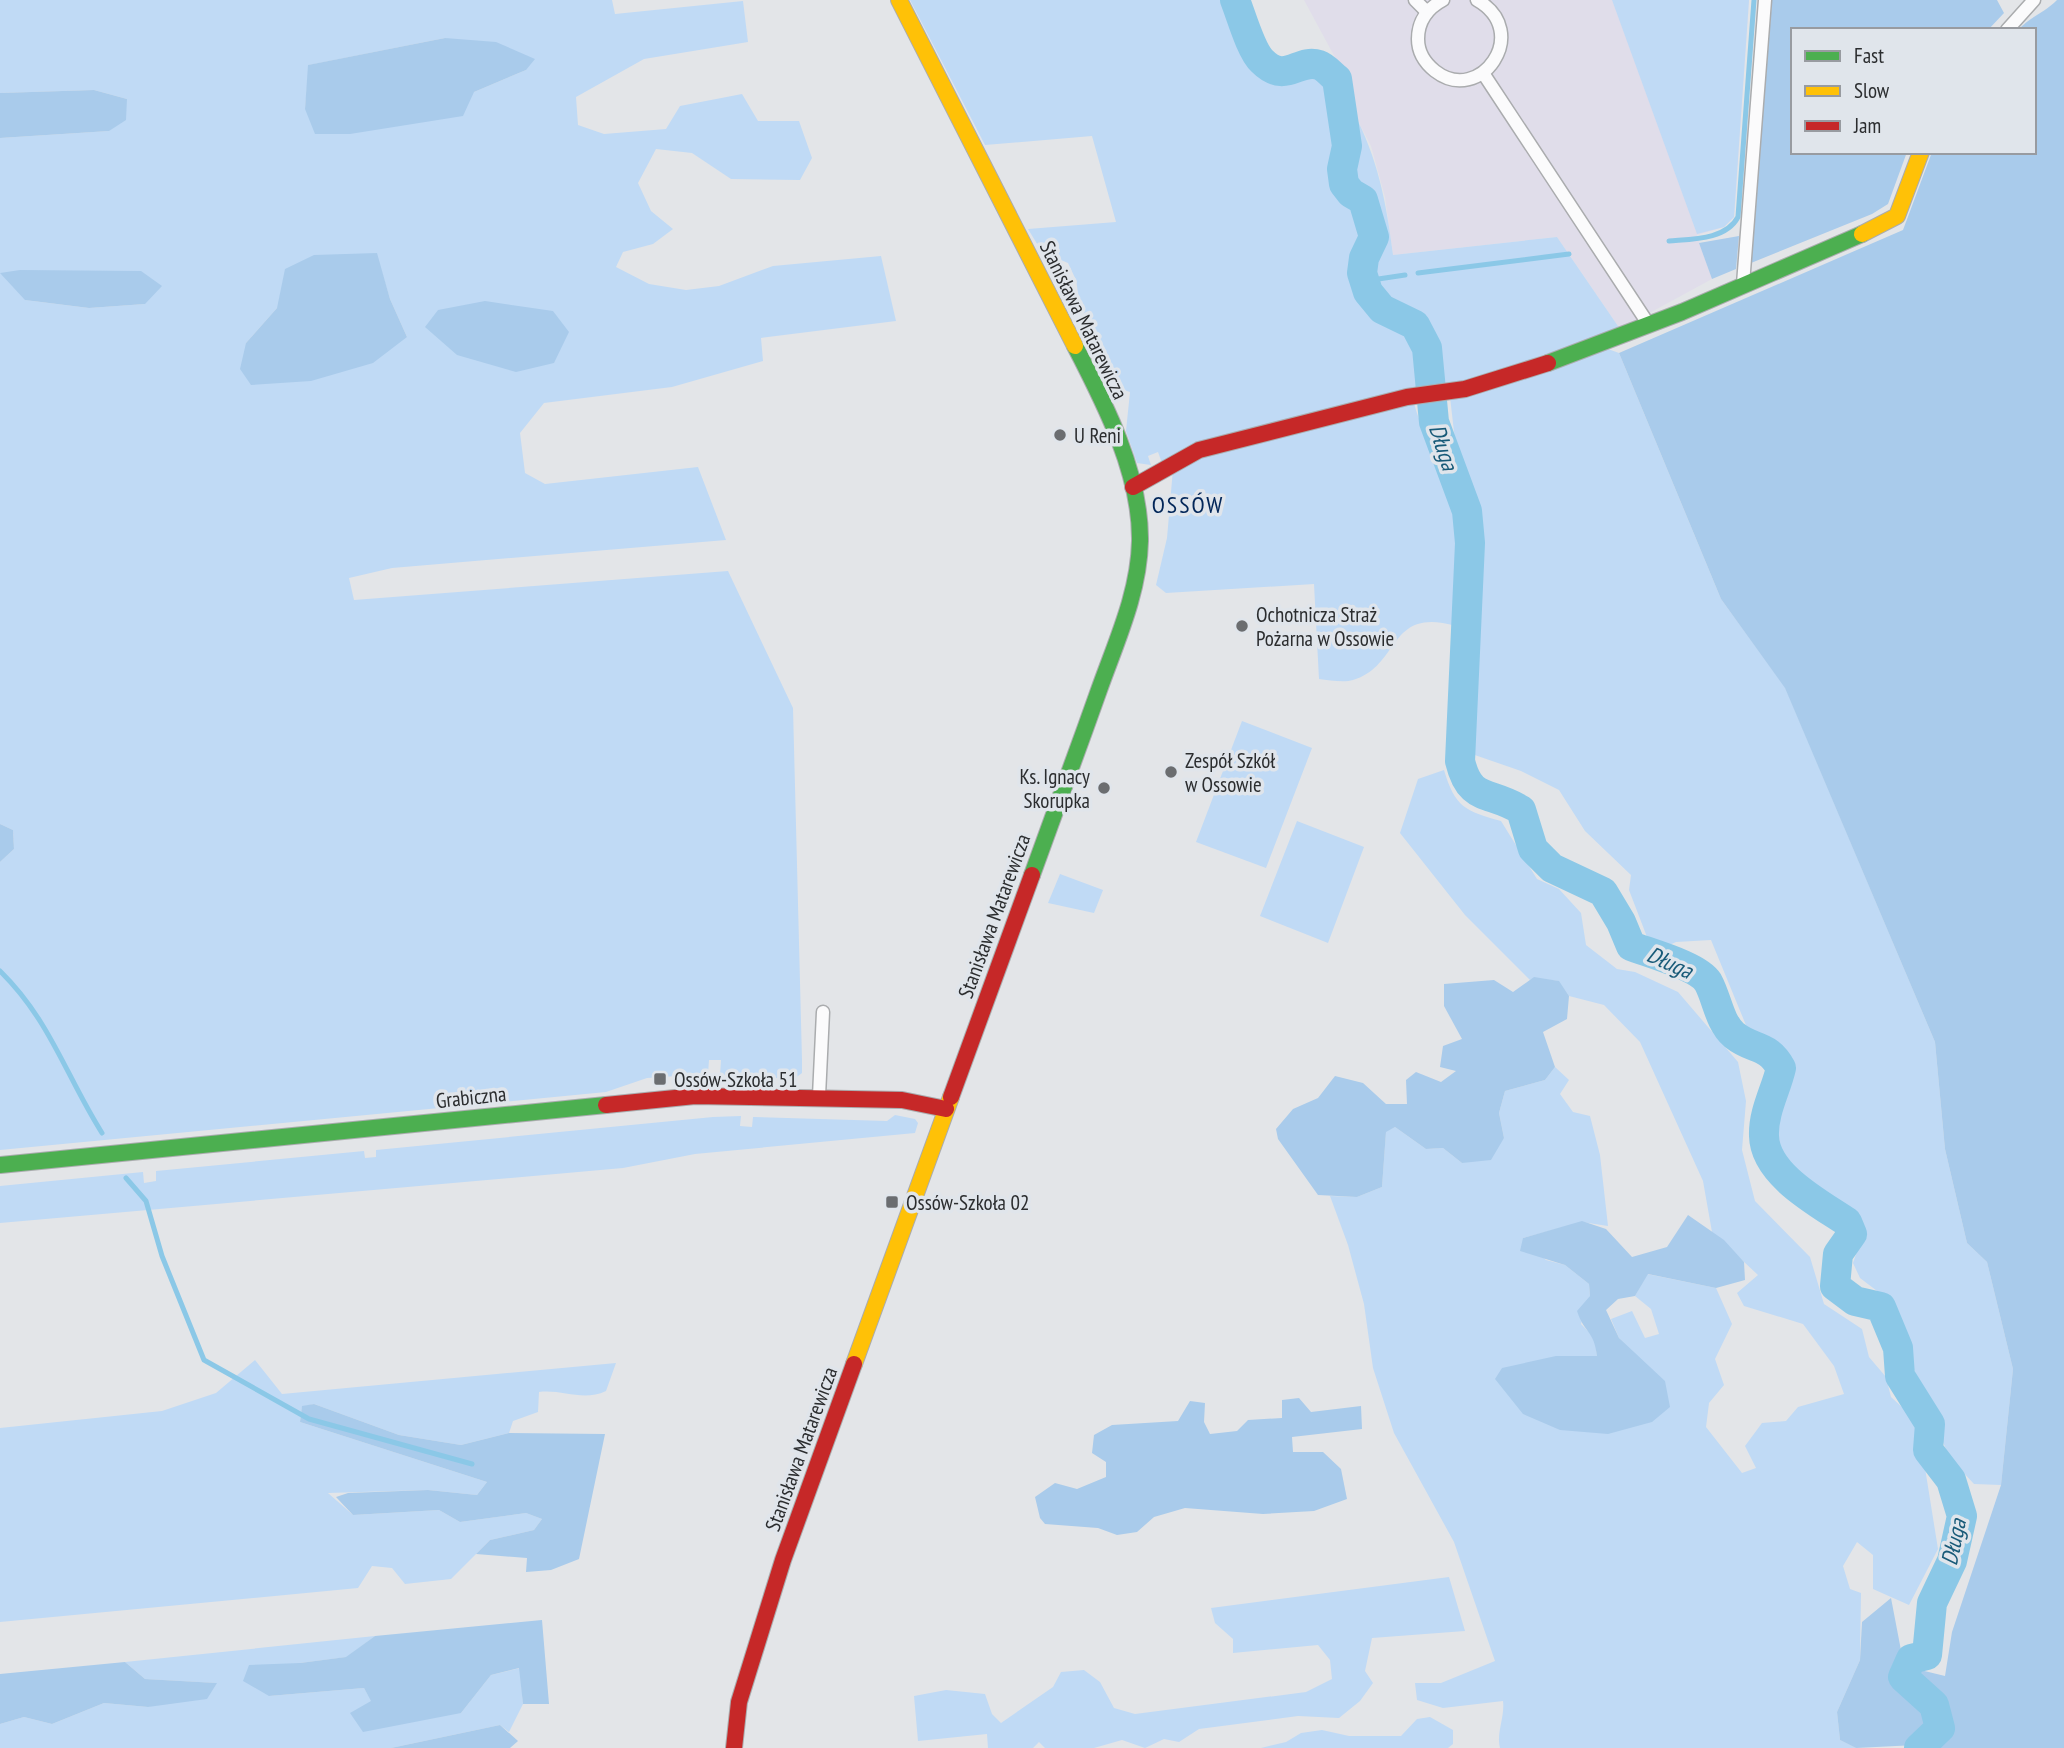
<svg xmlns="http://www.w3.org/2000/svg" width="2064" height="1748" font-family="'PT Sans Narrow',sans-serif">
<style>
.commercial{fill:#e0ddea}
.green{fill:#c0daf5;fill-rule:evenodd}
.forest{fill:#a9cbeb}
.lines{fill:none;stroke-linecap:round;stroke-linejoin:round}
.stream{stroke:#8bc8e7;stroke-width:5}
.river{stroke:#8bc8e7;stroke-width:30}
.street-casing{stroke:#aaacae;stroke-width:15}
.fast-casing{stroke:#aaacae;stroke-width:18}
.slow-casing{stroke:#aaacae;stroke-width:18}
.jam-casing{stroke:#aaacae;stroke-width:18}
.street{stroke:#fbfbfc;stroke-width:12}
.fast{stroke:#4caf50;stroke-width:16}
.slow{stroke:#ffc107;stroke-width:16}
.jam{stroke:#c62828;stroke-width:16}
.poi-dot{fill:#6b6d70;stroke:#e0e5eb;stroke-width:2.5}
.labels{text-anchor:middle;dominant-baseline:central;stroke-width:7;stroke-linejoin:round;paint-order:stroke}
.street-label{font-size:21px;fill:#2b2d2f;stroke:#e0e5eb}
.poi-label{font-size:21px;fill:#2b2d2f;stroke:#e0e5eb;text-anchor:start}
.water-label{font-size:23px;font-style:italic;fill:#185a78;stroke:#e0e5eb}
.quarter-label{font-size:24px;letter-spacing:2px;fill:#022659;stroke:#e0e5eb}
</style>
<rect width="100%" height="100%" fill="#e3e5e8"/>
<polygon class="commercial" points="1304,0 1749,0 1734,217 1724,227 1697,235 1712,279 1620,329 1557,237 1393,255 1385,197 1371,146 1353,111 1345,76"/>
<g class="green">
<path d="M0,0h612l3,14 128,-13 5,41 -104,17 -68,38 2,28 26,9 62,-5 14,-23 62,-12 16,27h41l13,37 -12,22 -69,-1 -39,-26 -36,-4 -18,34 13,28 22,18 -20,15 -30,8 -7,15 33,17 37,6 33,-4 54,-20 108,-10 15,65 -135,17 2,23 -91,26 -128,16 -24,30 5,40 20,11 153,-17 28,73 -334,28 -43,10 5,22 374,-29 65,137 9,352v13l-8,6 -74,-4 1,-15h-12l-1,14 -61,4 -41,14 -606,58v-288l14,-13 -1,-19 -13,-6v-686l109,-7 18,-32 -33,-9 -94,3zM445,38l81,32 -52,22 -169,17 4,-44zM376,253l14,46 17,38 -161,6 31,-35zM25,300l120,4 -56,4z"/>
<path d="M910,0h314c8,21 14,52 31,68 30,30 60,-14 74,19 12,30 2,61 6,91 2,21 26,29 30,49 2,13 -7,19 -10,30 -13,40 29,64 58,79l12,38 -2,15 -261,74 -4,-11 -10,4 3,9 -14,-2 -11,-32 4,-39 -12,-4 -10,-25 -22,-19 -10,-64 -8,-17 -26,-11 -14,-23 88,-7 -24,-86 -107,9z"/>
<polygon points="1612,0 1749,0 1734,217 1724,227 1697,234"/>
<path d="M1353,111c25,48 33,90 40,144l164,-18 63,92 -173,59 -24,-66 -42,-28 -10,-11 -2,-15 10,-25 -1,-26 -12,-26 -11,-8 -5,-10 4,-34z"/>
<polygon points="1608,349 1619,353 1721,599 1785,687 1935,1042 1945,1149 1967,1243 1987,1262 2013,1369 2001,1485 1974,1484 1949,1457 1885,1297 1860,1278 1853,1263 1861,1240 1848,1214 1786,1163 1778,1149 1773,1123 1790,1085 1784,1057 1771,1044 1750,1035 1711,940 1676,942 1665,947 1647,937 1629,890 1631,875 1585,831 1559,790 1521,771 1469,753 1477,498 1456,449 1450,397"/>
<path d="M1414,403c8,33 26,44 37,72 19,47 8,103 5,151 -69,-20 -55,40 -103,54 -9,3 -24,0 -34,-1l-5,-95 -148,9 -10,-8 11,-47 6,-69 18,-10z"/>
<polygon points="1242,721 1312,748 1266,868 1196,842"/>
<path d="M1444,770c11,37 21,41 57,51l36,58 22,10 22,24 5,32 31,24 18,3 43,20 60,70 8,39 -4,49 13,51 55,56 14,47 38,25 7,28 17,20 5,20 24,22 10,49 13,81 -29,56 -36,-16v-34l-16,-13 -14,24 7,23 11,4 -1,67 -23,52 3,28 16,8h-356c-4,-15 5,-31 3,-47l-60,7 -26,-8 -2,-17h26l54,-22 -41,-119 -60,-109 -21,-65 -9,-64 -16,-59 -18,-49 27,1 25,-10 4,-56 9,-4 31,22 17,-1 19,15 42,-25 -5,-25 6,-22 40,-11 10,-13 14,13 -9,14 13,18 17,4 10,39 8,71 -26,-4 -59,16 23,22 19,5 24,19 1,12 -9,28 14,14 2,18h-41l83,4 -20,-22 -8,-19 21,-8 13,27 14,-4 -8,-25 -16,-13 12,-22 69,14 16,36 -17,35 9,26 -15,18 -3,24 36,46 14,-5 -11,-22 17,-23 24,-2 12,-14 46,-13 -10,-28 -31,-42 -59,-18 -7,-13 21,-18 -46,-43 -9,-51 -63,-139 -36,-37 -35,-9 -11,-15 -24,-3 -4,2 -65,-65 -65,-82 18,-54z"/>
<polygon points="1297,821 1364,847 1328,943 1260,916"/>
<polygon points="1060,874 1103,890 1094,913 1048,903"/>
<polygon points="895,1115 915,1119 918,1123 915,1133 695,1154 623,1168 0,1223 0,1186 143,1172 144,1183 156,1181 156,1171 364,1151 365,1158 376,1157 376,1150 713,1117 741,1116 740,1126 752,1127 753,1117 887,1121"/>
<path d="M255,1360l27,34 334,-31 -10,28c-23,11 -44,-2 -67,1l-1,20 -25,9 -4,12 -48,12 -62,-10 -85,-31 -12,3 -2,15 187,60 -10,13 -49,-5 -100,3 25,22 86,-5 21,12 66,-9 16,6 -8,11 -44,10 -39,39 -46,5 -13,-16 -20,-2 -14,22 -358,34v-194l162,-17 54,-18z"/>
<polygon points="1449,1577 1465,1631 1372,1638 1365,1671 1373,1683 1360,1701 1339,1718 1298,1716 1199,1729 1179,1742 1164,1739 1145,1748 1122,1740 1094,1748 1045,1748 1039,1742 1033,1748 988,1748 987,1734 918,1741 914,1696 946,1690 985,1694 992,1714 1001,1723 1053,1687 1061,1672 1084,1670 1100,1682 1114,1708 1135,1714 1306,1692 1332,1679 1330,1660 1318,1645 1233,1653 1233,1639 1215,1623 1211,1608"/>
<polygon points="375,1636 347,1657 300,1663 269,1696 364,1688 371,1700 461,1713 491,1675 520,1668 523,1704 509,1732 500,1725 391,1748 0,1748 0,1724 24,1717 52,1724 104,1703 148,1707 216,1683 145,1679 125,1662"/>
<polygon points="1430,1717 1453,1730 1453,1744 1448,1748 1261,1748 1286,1742 1301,1733 1322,1730 1349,1736 1401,1736 1417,1719"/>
</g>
<g class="forest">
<polygon points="1772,0 1997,0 2004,13 1988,30 1793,30 1793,152 1907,152 1888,204 1872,214 1751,263"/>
<path d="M2057,0h7v1748h-146l-2,-3 -60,3 -16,-8 -3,-28 23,-52 2,-38 29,-24 13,68 41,10 7,-44 49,-147 12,-116 -26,-107 -20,-19 -22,-94 -10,-107 -150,-354 -64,-89 -102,-246 284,-123 29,-78h102v-122h-16c12,-13 26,-17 39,-30z"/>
<polygon points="445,38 496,42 535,59 526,70 474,92 463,116 350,134 315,134 305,109 308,65"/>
<polygon points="94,90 127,99 126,120 109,131 0,138 0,93"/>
<polygon points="1739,236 1736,269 1712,279 1699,243"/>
<polygon points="377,253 390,299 407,337 373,363 311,381 251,385 240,369 246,343 277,308 285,269 314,255"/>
<polygon points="20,270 141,271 162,286 145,304 89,308 25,300 0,273"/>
<polygon points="485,301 553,311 569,332 554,363 516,372 457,355 425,327 438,310"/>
<polygon points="0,824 13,830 14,849 0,862"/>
<polygon points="1534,977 1559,981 1569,996 1567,1019 1543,1032 1555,1067 1545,1080 1505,1091 1499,1113 1504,1138 1491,1160 1462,1163 1443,1148 1426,1149 1395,1127 1386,1132 1382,1187 1357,1197 1318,1195 1278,1139 1276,1129 1293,1109 1318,1098 1335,1076 1363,1083 1386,1104 1407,1104 1406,1080 1416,1072 1441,1082 1456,1071 1440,1067 1443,1046 1462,1039 1444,1006 1444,984 1494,980 1513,992"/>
<path d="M1688,1215l36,25 20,22 1,18 -29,8 -68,-14 -13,22 -17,3 -12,11 13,28 46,43 5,26 -18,15 -44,12 -48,-4 -37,-16 -28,-35 7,-11 54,-12h41c-3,-26 -13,-23 -20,-45l13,-15 -1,-12 -24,-19 -45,-14 3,-13 59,-17 24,8 26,28 35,-10z"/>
<polygon points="1299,1398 1311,1412 1361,1406 1362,1429 1292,1437 1293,1452 1323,1452 1341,1469 1347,1499 1314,1511 1263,1514 1185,1508 1154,1517 1137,1532 1117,1535 1098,1528 1045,1524 1040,1518 1035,1497 1055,1483 1077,1489 1106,1477 1106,1462 1092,1453 1094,1435 1112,1425 1178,1421 1190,1401 1205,1403 1204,1422 1210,1434 1237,1431 1248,1420 1282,1418 1282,1400"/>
<polygon points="314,1404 399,1435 461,1445 509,1433 605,1434 579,1559 551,1570 526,1572 527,1558 476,1554 490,1540 534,1530 542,1519 526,1513 460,1522 439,1510 353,1515 336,1497 348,1493 428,1490 477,1495 487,1482 300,1422 302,1406"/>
<polygon points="542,1620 549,1704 523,1704 519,1668 491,1675 461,1713 363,1732 350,1713 371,1701 364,1688 269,1696 243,1681 249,1665 300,1663 346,1657 375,1636"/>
<polygon points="125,1662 145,1679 217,1683 207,1699 148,1707 104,1703 52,1724 24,1717 0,1724 0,1674"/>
<polygon points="500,1725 518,1741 510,1748 391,1748"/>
</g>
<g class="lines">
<g class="stream">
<path d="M1669,241c22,-2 57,-1 69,-24l16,-217"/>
<polyline points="1418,273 1569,254"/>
<polyline points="1365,281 1405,275"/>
<path d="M0,971c50,49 66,105 102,162"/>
<polyline points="126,1178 146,1201 162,1256 204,1360 309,1419 472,1464"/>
</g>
<path class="river" d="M1235,0c6,15 16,51 27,61 24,24 36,-3 57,4 6,2 13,10 18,14l10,67 -5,23 2,15 7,9 12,7 11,37 -10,21 -2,15 6,19 14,17 33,16 12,23 7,74 33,89 3,32 -10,218c10,42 29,29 61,49l12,39 19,19 51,24 18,30 10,24c18,7 67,20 77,36 9,16 11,40 26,53 20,16 33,8 47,33 -5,22 -18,44 -17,68 1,39 55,67 83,86l5,12 -14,20 -3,32 20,15 26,6 17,41 2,28 30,48 -2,26 23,30 11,36 -10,45 -20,42 -5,52 -16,4 -8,18 31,28 6,23 -21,20"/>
<defs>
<g id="street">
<polyline points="1415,0 1427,12"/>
<path d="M1443,0c-15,8 -25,21 -25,39 0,13 7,24 17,32 45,35 98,-39 42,-71"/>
<polyline points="2007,30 2034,0"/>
<polyline points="1483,73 1649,325"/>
<polyline points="1743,284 1765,0"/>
<polyline points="819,1096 823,1012"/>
</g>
<g id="fast">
<polyline points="1548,363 1682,312 1862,234"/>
<path d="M1032,875c22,-61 45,-123 67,-185 17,-48 40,-97 41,-149 1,-67 -35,-137 -65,-195"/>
<polyline points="0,1165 606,1105"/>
</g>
<g id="slow">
<polyline points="899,0 1075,346"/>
<polyline points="1862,234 1897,216 1921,152"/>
<polyline points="854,1364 951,1097"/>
</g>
<g id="jam">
<polyline points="1133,487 1199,450 1407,397 1465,389 1548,363"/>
<polyline points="951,1097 1032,875"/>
<polyline points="606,1105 695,1096 902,1100 946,1109"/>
<polyline points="734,1748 739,1702 783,1560 854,1364"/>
</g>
</defs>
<use href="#street" class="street-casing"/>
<use href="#fast" class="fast-casing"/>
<use href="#slow" class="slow-casing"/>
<use href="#jam" class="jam-casing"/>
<use href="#street" class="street"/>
<use href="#fast" class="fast"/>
<use href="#slow" class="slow"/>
<use href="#jam" class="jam"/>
</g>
<g class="poi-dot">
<circle cx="1060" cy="435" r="7"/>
<circle cx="1242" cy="626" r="7"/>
<circle cx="1171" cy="772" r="7"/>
<circle cx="1104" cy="788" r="7"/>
<rect x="653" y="1072" width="14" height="14" rx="3.5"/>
<rect x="885" y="1195" width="14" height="14" rx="3.5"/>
</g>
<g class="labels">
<g class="street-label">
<text transform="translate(1084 320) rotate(64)">Stanisława Matarewicza</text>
<text transform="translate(994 916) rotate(-70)">Stanisława Matarewicza</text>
<text transform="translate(471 1097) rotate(-6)">Grabiczna</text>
<text transform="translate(801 1449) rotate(-70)">Stanisława Matarewicza</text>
</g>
<g class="poi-label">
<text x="1074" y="435">U Reni</text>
<text x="1256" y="614">Ochotnicza Straż<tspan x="1256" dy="24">Pożarna w Ossowie</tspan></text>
<text x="1185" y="760">Zespół Szkół<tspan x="1185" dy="24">w Ossowie</tspan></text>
<text x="1090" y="776" text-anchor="end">Ks. Ignacy<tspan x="1090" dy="24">Skorupka</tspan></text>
<text x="674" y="1079">Ossów-Szkoła 51</text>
<text x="906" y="1202">Ossów-Szkoła 02</text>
</g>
<g class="water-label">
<text transform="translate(1444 447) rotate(72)">Długa</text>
<text transform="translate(1670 962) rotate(24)">Długa</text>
<text transform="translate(1953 1542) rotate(-78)">Długa</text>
</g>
<g class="quarter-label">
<text x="1188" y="504">OSSÓW</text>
</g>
</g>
<rect x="1791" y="28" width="245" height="126" fill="#e0e5eb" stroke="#989ba0" stroke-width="2"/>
<rect x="1805" y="51" width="35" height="10" fill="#4caf50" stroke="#989ba0" stroke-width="2"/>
<text x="1854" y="63" font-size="21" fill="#2b2d2f">Fast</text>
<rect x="1805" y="86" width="35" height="10" fill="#ffc107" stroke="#989ba0" stroke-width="2"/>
<text x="1854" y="98" font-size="21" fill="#2b2d2f">Slow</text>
<rect x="1805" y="121" width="35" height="10" fill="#c62828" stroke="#989ba0" stroke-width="2"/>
<text x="1854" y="133" font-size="21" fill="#2b2d2f">Jam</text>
</svg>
